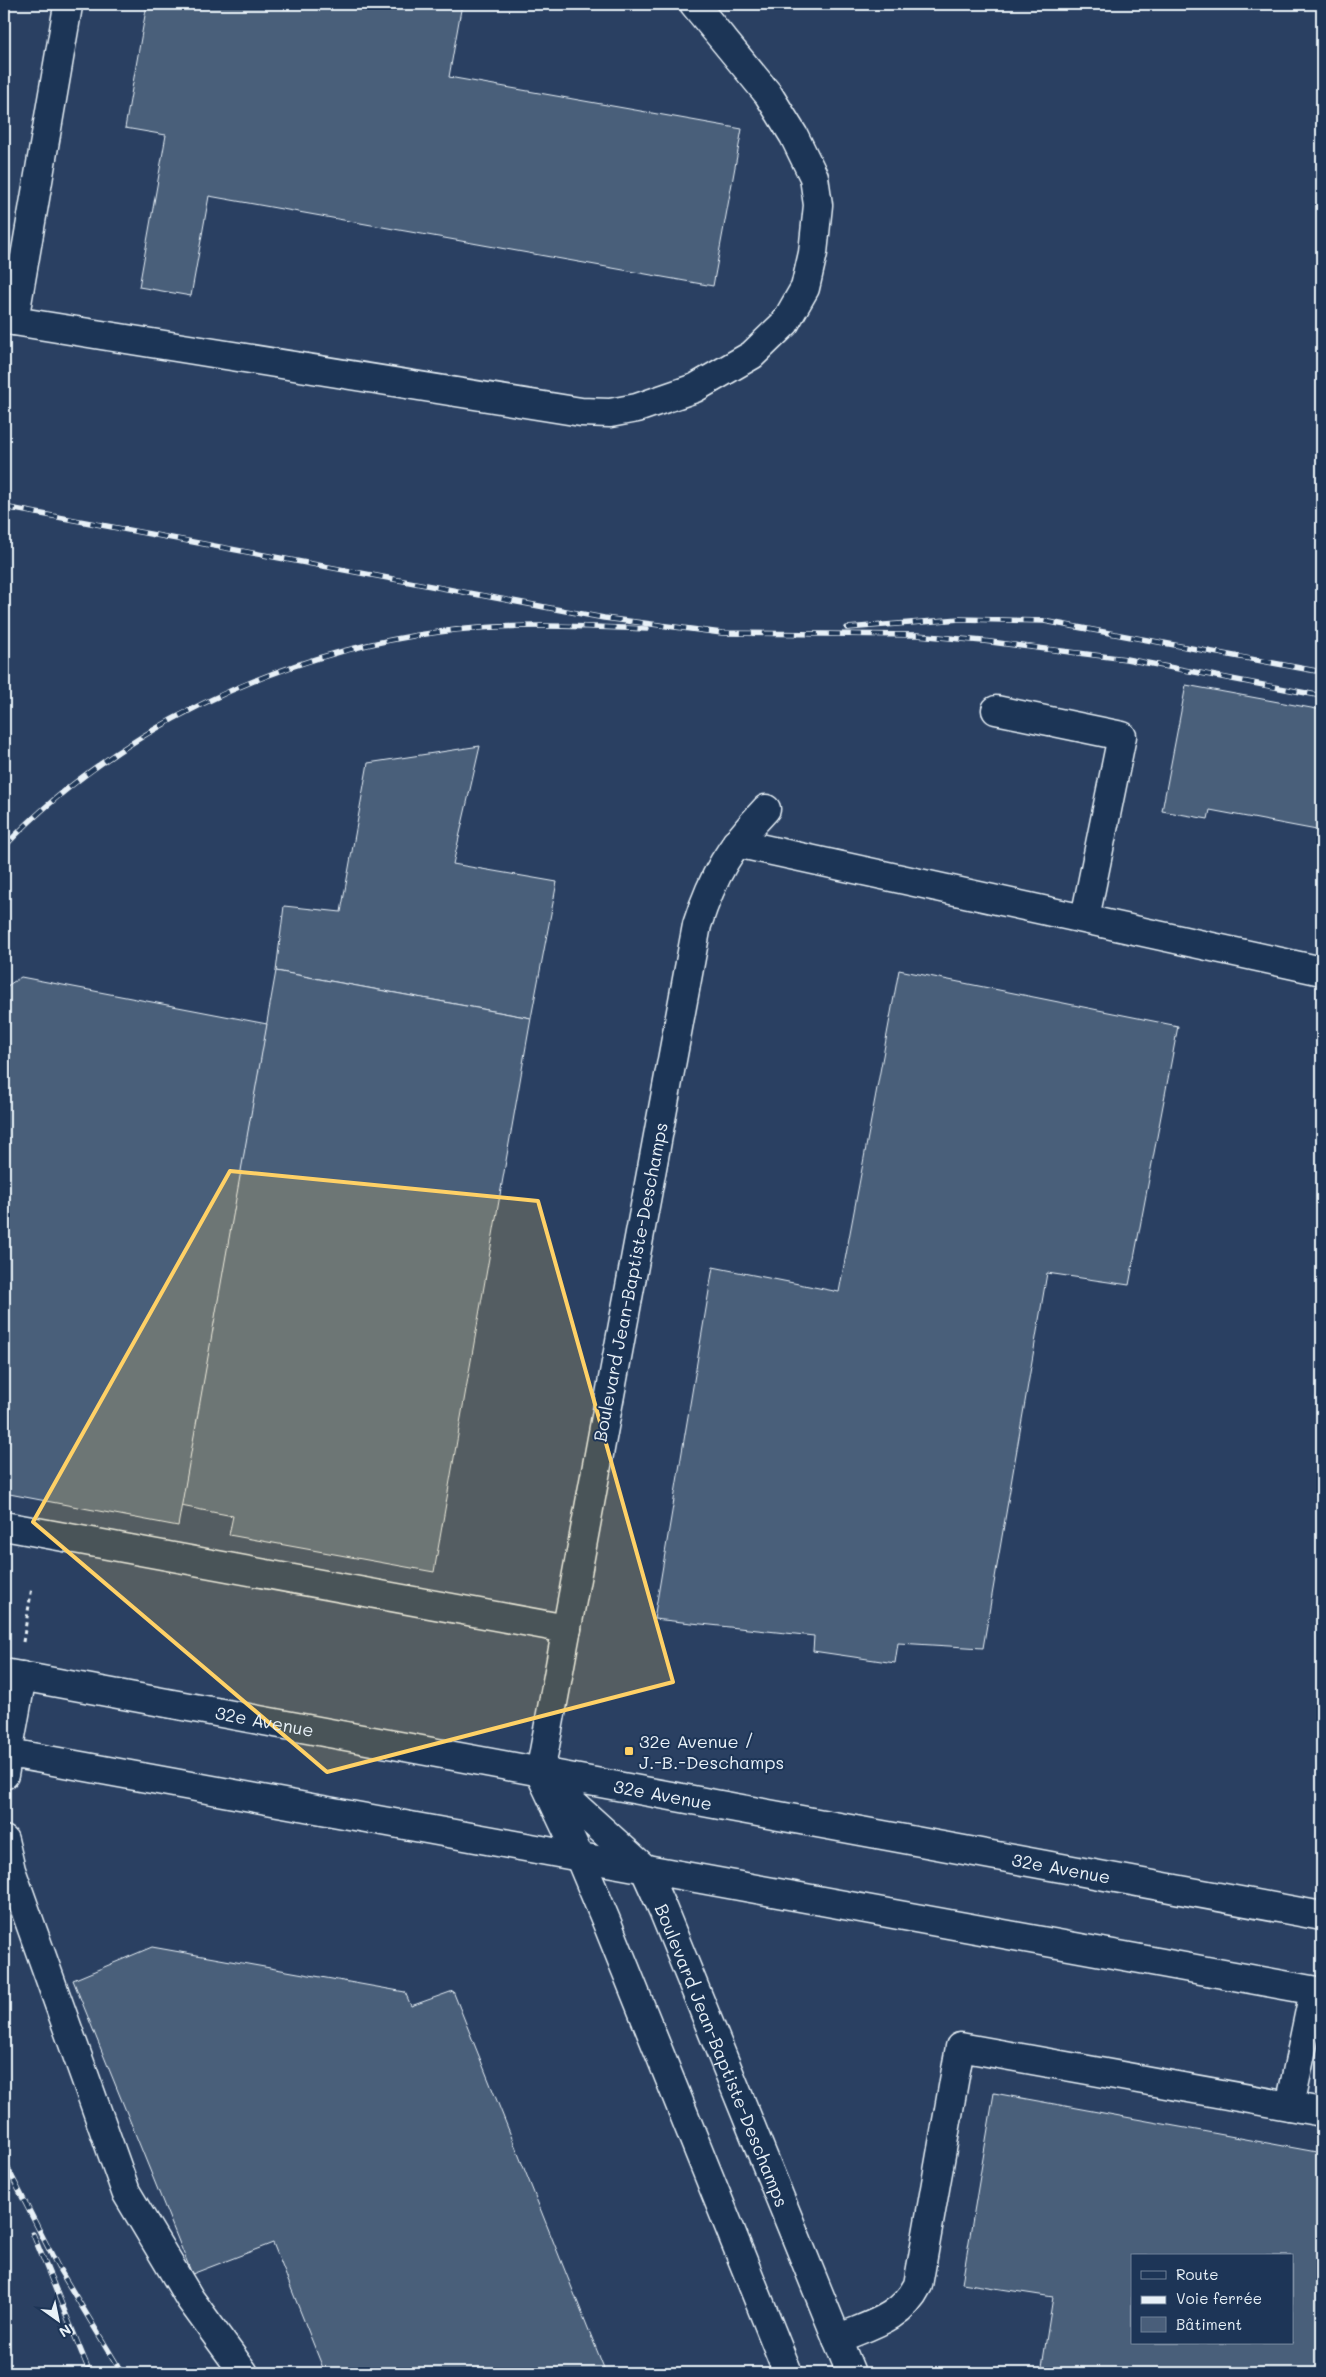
<svg xmlns="http://www.w3.org/2000/svg" width="1326" height="2377" font-family="Mali,sans-serif">
<style>
.built{fill:#2a4162;fill-rule:evenodd}
.building{fill:#495e7a;stroke:#e8f1f8;fill-rule:evenodd}
.lines{fill:none;stroke-linecap:round;stroke-linejoin:round}
.minor-casing{stroke:#e8f1f8;stroke-width:31}
.path{stroke:#e8f1f8;stroke-width:3;stroke-dasharray:4 4;stroke-linecap:butt}
.minor{stroke:#1d3557;stroke-width:28}
.rail-casing{stroke:#e8f1f8;stroke-width:5.5}
.rail{stroke:#1d3557;stroke-width:4;stroke-dasharray:11;stroke-linecap:butt}
.marked{fill:#ffd166;fill-opacity:0.2;stroke:#ffd166;stroke-width:4;stroke-linejoin:round}
.poi-dot{fill:#ffd166;stroke:#1d3557;stroke-width:2}
.labels{text-anchor:middle;dominant-baseline:central;stroke-width:4;stroke-linejoin:round;paint-order:stroke}
.street-label{font-size:18px;fill:#e8f1f8;stroke:#1d3557}
.poi-label{font-size:18px;fill:#e8f1f8;stroke:#1d3557;text-anchor:start}
</style>
<rect width="100%" height="100%" fill="#1d3557"/>
<filter id="ink" filterUnits="userSpaceOnUse"><feTurbulence type="fractalNoise" baseFrequency=".02" numOctaves="2"/><feDisplacementMap in="SourceGraphic" scale="10" xChannelSelector="R" yChannelSelector="G"/><feConvolveMatrix kernelMatrix="1 2 1 2 8 2 1 2 1" color-interpolation-filters="sRGB"/></filter>
<g filter="url(#ink)">
<path class="built" d="M4,4h1318v2369h-1318zM1132,2256h160v87h-160z"/>
<g class="building">
<polygon points="147,4 462,4 449,77 742,129 713,286 209,196 191,296 139,287 166,135 125,128"/>
<polygon points="1186,685 1322,710 1322,831 1210,810 1208,819 1162,811"/>
<polygon points="480,746 453,864 557,882 531,1018 276,971 284,906 341,912 368,763"/>
<polygon points="899,970 1178,1026 1129,1285 1047,1273 983,1648 898,1643 895,1663 813,1651 814,1636 654,1619 713,1267 839,1292"/>
<polygon points="276,971 531,1018 434,1572 229,1535 233,1516 181,1506"/>
<polygon points="21,977 267,1024 178,1526 4,1493 4,988"/>
<polygon points="152,1947 405,1992 411,2006 453,1991 606,2373 325,2373 273,2243 192,2274 73,1980"/>
<path d="M994,2093l328,60v220h-281l12,-76 -91,-14zM1132,2256h160v87h-160z"/>
</g>
<g class="lines">
<defs>
<g id="minor">
<polyline points="4,319 14,321 68,6 66,4"/>
<polyline points="14,321 581,412 610,413 637,408 695,388 752,355 785,323 805,288 813,253 818,205 814,177 794,136 768,94 694,4"/>
<polyline points="996,710 1122,736 1085,918"/>
<path d="M766,809c-36,38 -53,66 -69,116l-157,848 39,83 28,67 181,450"/>
<polyline points="736,843 1322,971"/>
<polyline points="4,1526 567,1629"/>
<path id="s1" d="M4,1673l1318,243"/>
<polyline points="4,1752 1322,1992"/>
<polyline points="4,1775 22,1676"/>
<path id="s2" d="M549,1782l95,86 19,42 188,463"/>
<polyline points="4,1840 11,1870 126,2192 190,2299 244,2373"/>
<polyline points="1290,2106 1314,1991"/>
<path d="M837,2339c32,-14 64,-20 81,-54l42,-238 362,65"/>
</g>
</defs>
<use href="#minor" class="minor-casing"/>
<polyline class="path" points="23,1642 32,1587"/>
<use href="#minor" class="minor"/>
<defs>
<g id="rail">
<polyline points="4,507 604,618 722,633 917,635 983,641 1126,659 1322,696"/>
<polyline points="847,628 960,619 1044,621 1322,672"/>
<path d="M4,847c111,-117 275,-194 435,-215 69,-9 139,-6 208,-3"/>
<polyline points="4,2161 58,2267 122,2373"/>
<polyline points="33,2234 90,2373"/>
</g>
</defs>
<use href="#rail" class="rail-casing"/>
<use href="#rail" class="rail"/>
</g>
</g>
<path class="marked" d="M230,1171l308,30 135,481 -346,90 -294,-250z"/>
<rect class="poi-dot" x="624" y="1746" width="10" height="10" rx="2.5"/>
<g class="labels">
<g class="street-label">
<text transform="translate(630 1282) rotate(-79)">Boulevard Jean-Baptiste-Deschamps</text>
<text stroke="none"><textPath href="#s1" startOffset="265">32e Avenue</textPath></text>
<text stroke="none"><textPath href="#s1" startOffset="670">32e Avenue</textPath></text>
<text stroke="none"><textPath href="#s1" startOffset="1075">32e Avenue</textPath></text>
<text stroke="none"><textPath href="#s2" startOffset="331">Boulevard Jean-Baptiste-Deschamps</textPath></text>
</g>
<g class="poi-label">
<text x="639" y="1741">32e Avenue /<tspan x="639" dy="21">J.-B.-Deschamps</tspan></text>
</g>
</g>
<rect width="1326" height="2377" fill="none" stroke="#1d3557" stroke-width="20"/>
<rect x="10" y="10" width="1306" height="2357" fill="none" stroke="#e8f1f8" stroke-width="2" filter="url(#ink)"/>
<rect x="1131" y="2254" width="162" height="90" fill="#1d3557" stroke="#6e8097"/>
<rect x="1141" y="2271" width="25" height="8" fill="#1d3557" stroke="#6e8097"/>
<text x="1176" y="2280" font-size="15" fill="#e8f1f8">Route</text>
<rect x="1141" y="2296" width="25" height="8" fill="#e8f1f8" stroke="#6e8097"/>
<text x="1176" y="2304" font-size="15" fill="#e8f1f8">Voie ferrée</text>
<rect x="1141" y="2317" width="25" height="15" fill="#495e7a" stroke="#6e8097"/>
<text x="1176" y="2330" font-size="15" fill="#e8f1f8">Bâtiment</text>
<g transform="translate(58 2320) rotate(147)" stroke="#1d3557" stroke-width="4" paint-order="stroke">
<path d="M0-4L9 19L0 12L-9 19Z" fill="#e8f1f8"/>
<text y="-8" font-size="14" font-weight="bold" text-anchor="middle" fill="#e8f1f8">N</text>
</g>
</svg>
